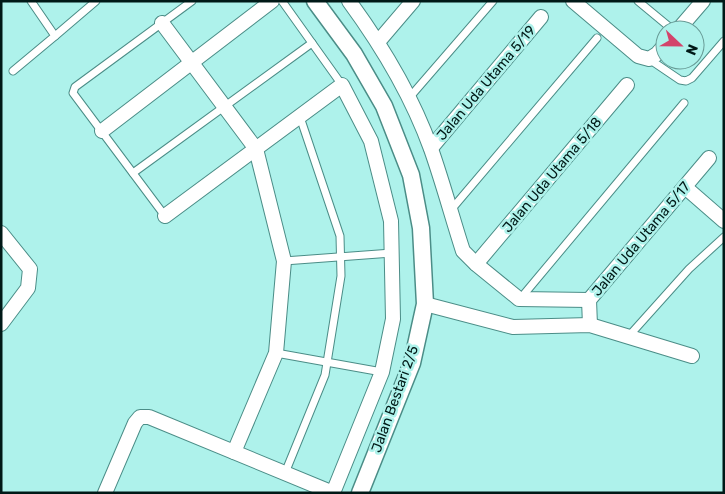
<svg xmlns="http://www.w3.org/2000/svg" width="725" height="494" font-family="Rubik,sans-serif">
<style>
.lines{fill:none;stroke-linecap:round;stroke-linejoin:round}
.service-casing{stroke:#4b8d87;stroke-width:9}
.minor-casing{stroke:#4b8d87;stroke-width:16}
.tertiary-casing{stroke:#4b8d87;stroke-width:19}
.service{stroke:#fff;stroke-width:7}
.minor{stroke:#fff;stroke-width:14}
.tertiary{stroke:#fff;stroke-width:16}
.labels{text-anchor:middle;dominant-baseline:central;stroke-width:5;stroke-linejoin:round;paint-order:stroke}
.street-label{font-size:14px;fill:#001917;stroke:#aef2eb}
</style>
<rect width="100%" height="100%" fill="#aef2eb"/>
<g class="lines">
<defs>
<g id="service">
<polyline points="282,1 342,85"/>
<polyline points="638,1 673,30"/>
<polyline points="55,36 96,1"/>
<polyline points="649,59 680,80 686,81 692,78 724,41"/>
<polyline points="13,71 55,36 31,1"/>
<polyline points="409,98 493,1"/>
<polyline points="133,173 312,43"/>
<polyline points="450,211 597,38"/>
<polyline points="165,216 73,93 75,87 192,1"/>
<polyline points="284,261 392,253"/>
<polyline points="520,299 684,103"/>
<polyline points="628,337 689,269 724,237"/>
<polyline points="276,353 382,372"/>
<polyline points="285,473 325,375 341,276 340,236 300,117"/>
</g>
<g id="minor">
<path d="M349,1c33,45 63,95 82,148 12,34 21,68 32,102l13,13 43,35 70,1"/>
<polyline points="573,1 638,56 649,59 657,54 665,45"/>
<polyline points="162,23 256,149 284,261 276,353 234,452"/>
<polyline points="678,30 703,1"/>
<polyline points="378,42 413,1"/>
<polyline points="102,131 272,1"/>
<polyline points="431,148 541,17"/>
<polyline points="685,187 724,221"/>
<polyline points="1,233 30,269 28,288 1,324"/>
<polyline points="476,264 627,85"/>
<polyline points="425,304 513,327 590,325 692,356"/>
<polyline points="590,325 589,300 709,158"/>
<polyline points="105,493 135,423 140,417 149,417 333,493 382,372 393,319 391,221 371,141 342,85 165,216"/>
</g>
<polyline id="tertiary" points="315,1 354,54 384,106 411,175 421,228 425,304 412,363 360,493"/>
</defs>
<use href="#service" class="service-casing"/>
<use href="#minor" class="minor-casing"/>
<use href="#tertiary" class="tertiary-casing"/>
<use href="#service" class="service"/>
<use href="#minor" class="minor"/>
<use href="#tertiary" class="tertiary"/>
</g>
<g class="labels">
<g class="street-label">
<text transform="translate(486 83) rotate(-50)">Jalan Uda Utama 5/19</text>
<text transform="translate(552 175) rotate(-50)">Jalan Uda Utama 5/18</text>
<text transform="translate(641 239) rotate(-50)">Jalan Uda Utama 5/17</text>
<text transform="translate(395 399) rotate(-70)">Jalan Bestari 2/5</text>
</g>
</g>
<rect width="725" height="494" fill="none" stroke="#001917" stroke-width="5"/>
<g transform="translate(680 45) rotate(112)"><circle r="24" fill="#aef2eb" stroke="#689b96"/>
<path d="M0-4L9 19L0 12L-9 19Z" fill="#d3446b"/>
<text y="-8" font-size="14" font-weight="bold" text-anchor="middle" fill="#001917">N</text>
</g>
</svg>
